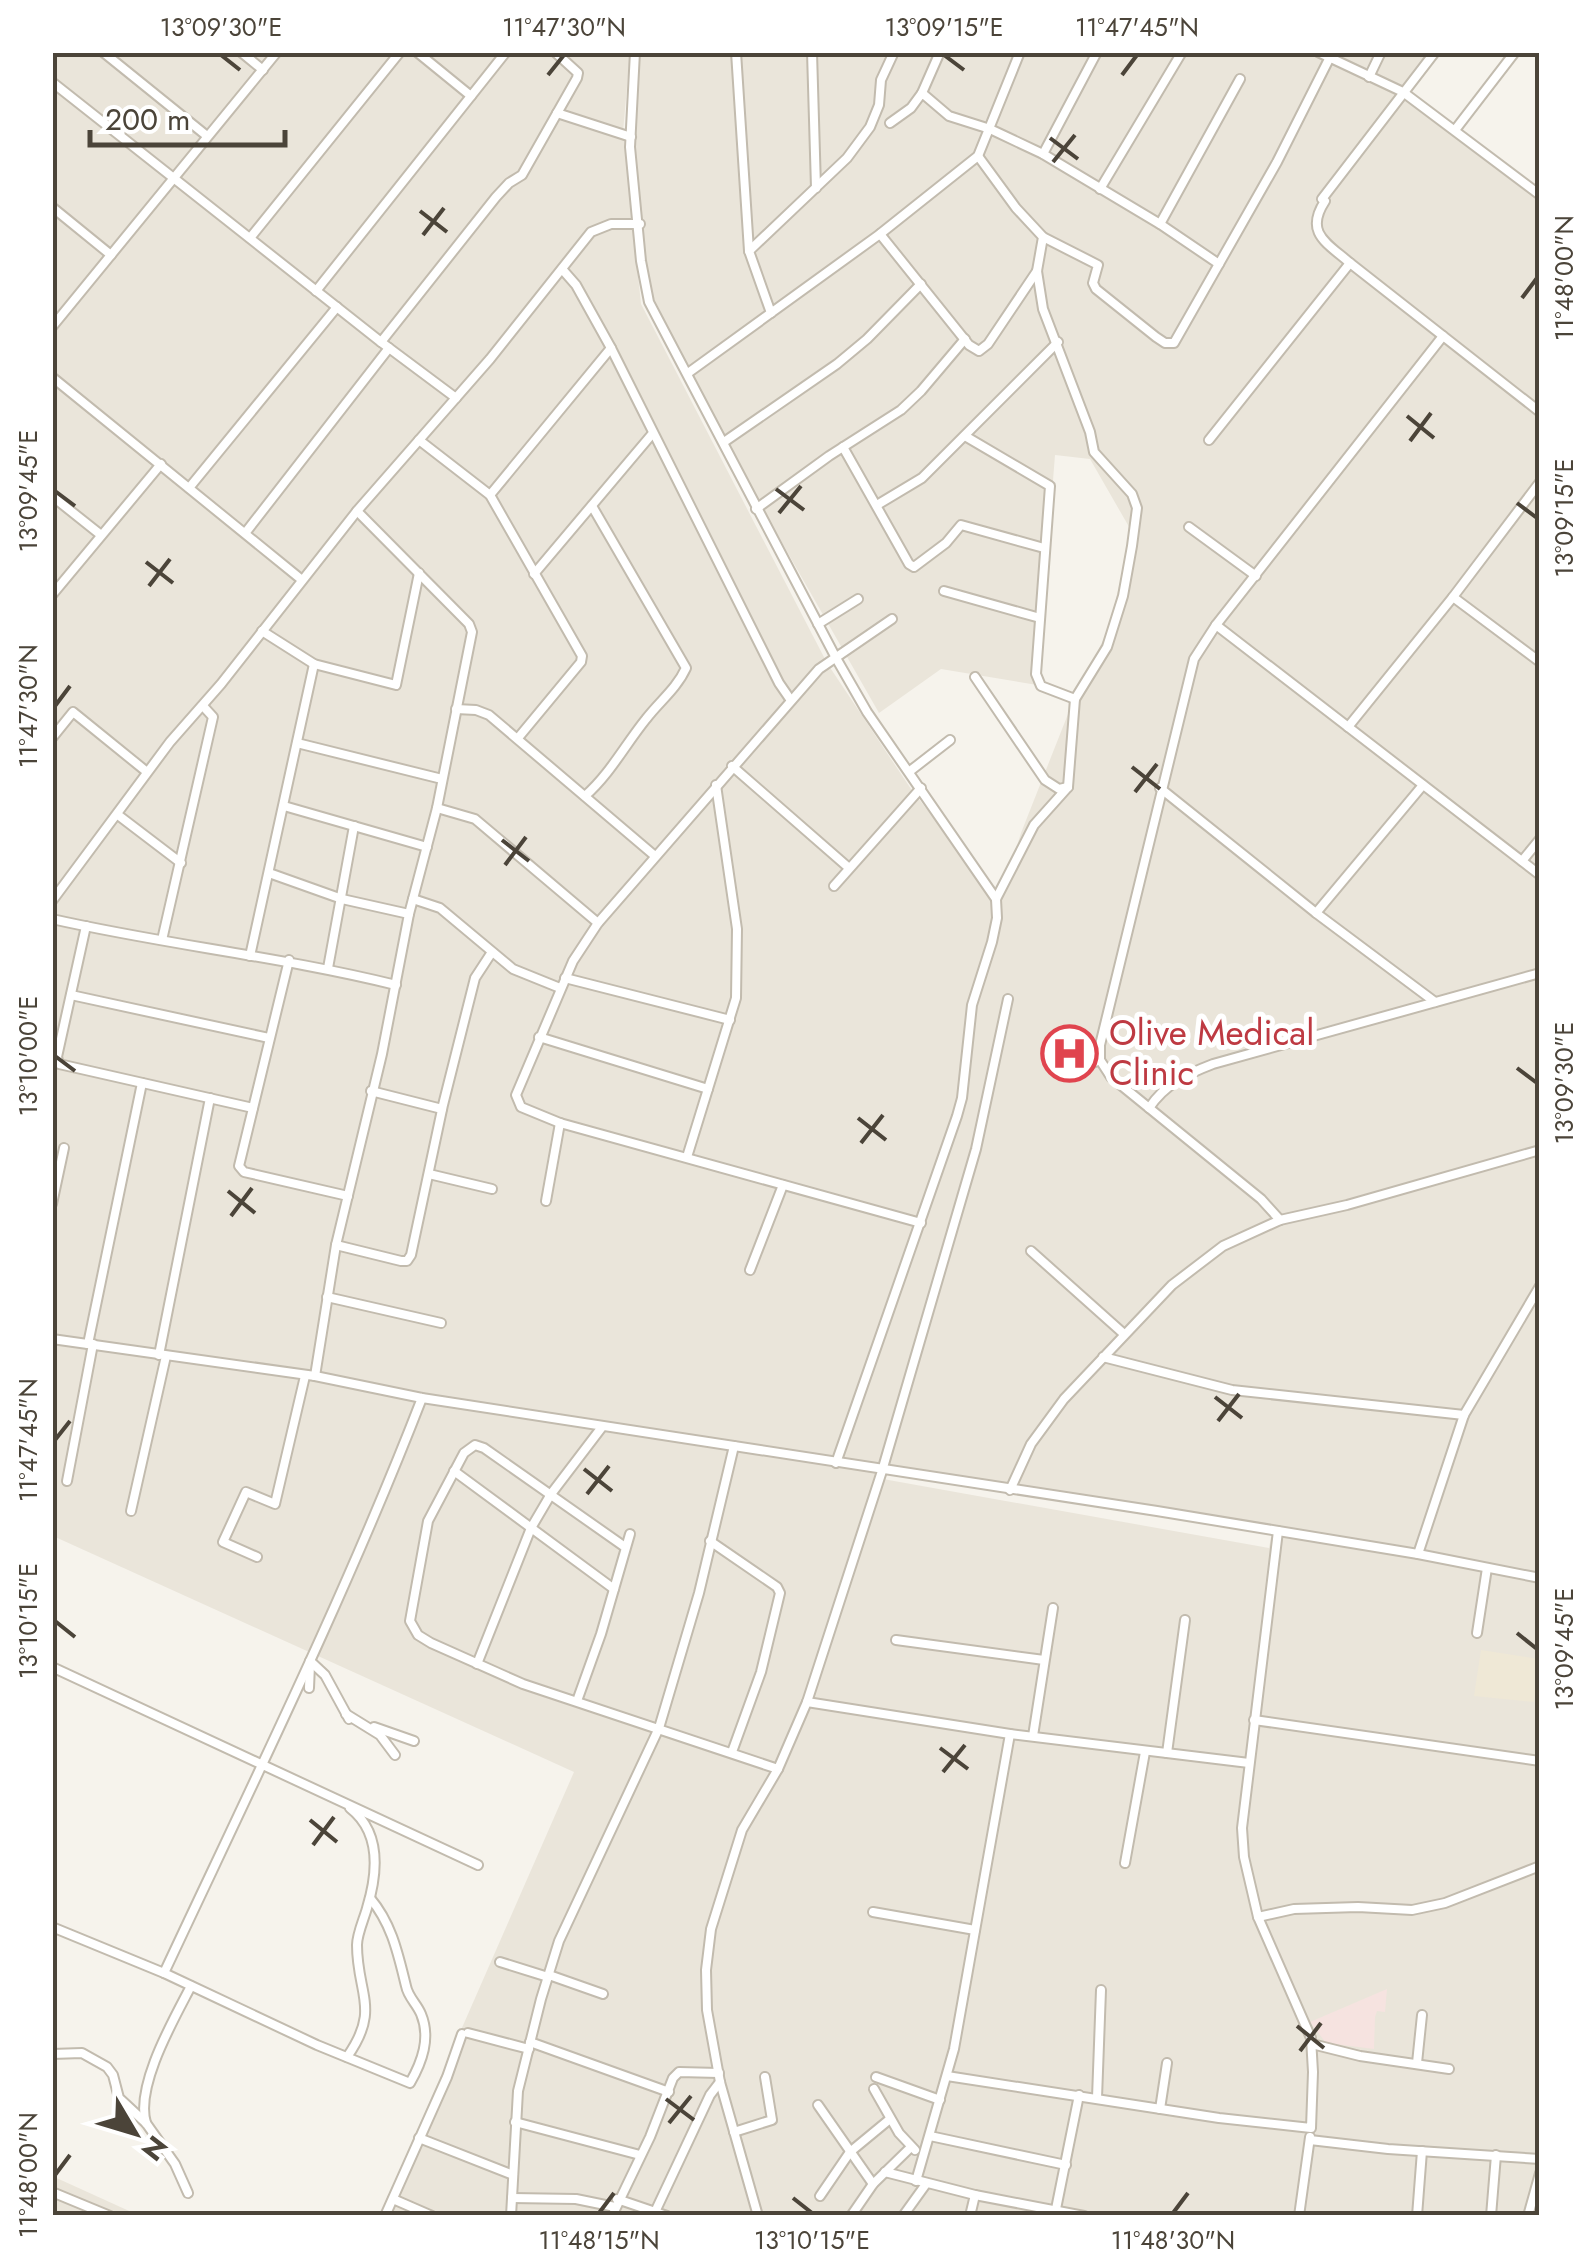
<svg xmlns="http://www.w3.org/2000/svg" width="1592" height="2268" font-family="Jost,sans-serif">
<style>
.residential{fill:#eae5da;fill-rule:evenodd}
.education{fill:#efe8d6}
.medical{fill:#f6e3e0}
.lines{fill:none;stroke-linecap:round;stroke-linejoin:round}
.minor-casing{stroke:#c2bbae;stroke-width:12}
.minor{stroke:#fff;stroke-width:8}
.ticks{fill:none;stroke:#4b4439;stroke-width:4}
.labels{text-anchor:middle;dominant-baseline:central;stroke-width:10;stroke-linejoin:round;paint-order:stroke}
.health-label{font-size:35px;fill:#be3a42;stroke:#fff;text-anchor:start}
.neatline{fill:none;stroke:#4b4439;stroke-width:4}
.ticks-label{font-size:25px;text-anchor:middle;fill:#4b4439}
</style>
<rect width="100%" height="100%" fill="#f6f3ec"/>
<g class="residential">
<path d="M53,53h577l-7,79 18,172 186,359 84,126 88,113 22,-69 51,-129 37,-76 23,-96 -42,-73 -35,-4 -18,230 -96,-16 -62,44 -147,-258 -85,-170 -13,-136 1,-96h795l-25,40 135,102 -1,2020h-1159l194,-443 -521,-236zM886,1467l392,65 -1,6 -6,-1 -2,11 -386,-69z"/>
<polygon points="52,2176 72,2185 138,2215 53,2215"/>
</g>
<polygon class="education" points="1481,1650 1539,1659 1534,1702 1474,1696"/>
<g class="medical">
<polygon points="1058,1036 1088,1044 1083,1065 1076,1063 1064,1069 1051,1066"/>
<polygon points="1387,1989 1385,2012 1377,2011 1375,2017 1374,2049 1326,2043 1310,2022"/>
</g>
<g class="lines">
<defs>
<g id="minor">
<polyline points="103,52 207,136"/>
<polyline points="241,52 263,70"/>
<polyline points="417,52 471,96"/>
<polyline points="635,52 630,147 641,261 649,302 836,658 867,712 996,899"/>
<polyline points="736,52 749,251"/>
<polyline points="812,52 816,188"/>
<polyline points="1318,52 1403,92 1540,195"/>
<path d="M1435,52l-113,147 3,2c-21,32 2,42 25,62l190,149"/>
<polyline points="1369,77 1381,52"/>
<polyline points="52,82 381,342 456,398"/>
<polyline points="922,93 940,52"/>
<polyline points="557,113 631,137"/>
<polyline points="890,123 911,108 922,93 949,116 990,129 1043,154 1160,224 1219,264"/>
<polyline points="1455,130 1515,52"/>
<polyline points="1043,154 1097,52"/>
<polyline points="1100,189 1182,52"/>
<polyline points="52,207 111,255"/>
<polyline points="1160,224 1240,79"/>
<polyline points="880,234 969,345 979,351 988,344 1037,271"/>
<polyline points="1043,237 1098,265 1093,283 1096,289 1156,337 1165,343 1174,343 1277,162 1329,59"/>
<polyline points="250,238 400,52"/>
<polyline points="562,269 576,285 611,348 779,683 790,699"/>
<polyline points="316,291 506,52"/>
<polyline points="771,313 749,251 847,158 870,127 879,105 881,80 894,52"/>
<polyline points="52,327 277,52"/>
<polyline points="381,342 496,197 509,183 522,175 577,78 578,73 555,52"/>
<polyline points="688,373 880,234 978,156 1020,52"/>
<polyline points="52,377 302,580"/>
<polyline points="965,436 1050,486 1036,674 1041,686 1075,699"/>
<polyline points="419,440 490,495 582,656 581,662 518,738"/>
<polyline points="1209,440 1350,263"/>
<polyline points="724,442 837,364 867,339 921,284"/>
<polyline points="843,447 909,564 914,567 946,543 961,525 1044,548"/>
<polyline points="189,488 337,307"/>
<polyline points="490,495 611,348"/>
<polyline points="52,496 101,535"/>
<polyline points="877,505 922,478 1058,342"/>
<polyline points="756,509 829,456 901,410 921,391 965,339"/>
<polyline points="1189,527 1256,576"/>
<polyline points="246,532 389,348"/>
<polyline points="534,574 653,433"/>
<polyline points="944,591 1040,618"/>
<polyline points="52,595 161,464"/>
<polyline points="1453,597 1540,662"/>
<polyline points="892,619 819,669 598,923 573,961 516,1095 521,1107 560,1123 921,1223"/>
<polyline points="818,624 858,599"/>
<polyline points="1216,625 1540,875"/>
<polyline points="262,631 314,664 396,685 419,573"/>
<polyline points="975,677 1045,780 1059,789 1068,787"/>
<polyline points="456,709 476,710 489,715 655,856"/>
<polyline points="1348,727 1453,597 1540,482"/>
<polyline points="52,738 73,712 147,772"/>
<polyline points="297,743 442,779"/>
<polyline points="732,766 849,868"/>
<polyline points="910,771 950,740"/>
<polyline points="1160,788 1316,913 1435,1002"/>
<path d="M585,796c25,-22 40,-51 61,-77 13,-17 31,-31 40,-51l-94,-162"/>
<polyline points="284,806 427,847"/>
<polyline points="437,808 475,819 598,923"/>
<polyline points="118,815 181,863"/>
<polyline points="1522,861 1540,839"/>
<polyline points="269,873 342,899 409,914"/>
<polyline points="834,886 921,788"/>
<polyline points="413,899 440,908 513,969 560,988"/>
<polyline points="52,901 170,742 221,684 357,511 490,359 591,232 611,224 640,224"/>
<polyline points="1316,913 1423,785"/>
<path d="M52,919c115,26 231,38 344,66"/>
<polyline points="86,926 57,1057 59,1064 253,1108"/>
<polyline points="162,940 213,717 203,706"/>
<polyline points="250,956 314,664"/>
<polyline points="289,960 239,1166 244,1172 348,1196"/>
<polyline points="328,968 354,826"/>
<polyline points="565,978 730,1020"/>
<polyline points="71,995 269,1038"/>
<polyline points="539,1037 708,1089"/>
<polyline points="1068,1073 1100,1060"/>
<polyline points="371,1091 442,1109"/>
<path d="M1149,1108c16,-24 38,-34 64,-44l327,-91"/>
<polyline points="687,1157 736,998 737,929 716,785"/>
<polyline points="429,1174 492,1189"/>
<polyline points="546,1201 560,1123"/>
<polyline points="52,1204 64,1148"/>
<polyline points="1280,1220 1261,1199 1111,1077 1100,1060 1100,1045 1194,659 1216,625 1443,336"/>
<polyline points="336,1245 401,1261 407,1261 411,1255 443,1105 475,978 492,952"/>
<polyline points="1031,1251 1124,1334"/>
<polyline points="750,1270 783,1185"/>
<polyline points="327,1297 441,1323"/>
<polyline points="52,1339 315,1376 422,1398 1157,1511 1418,1554 1540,1578"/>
<polyline points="88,1344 142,1083"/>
<polyline points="159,1355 210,1098"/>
<polyline points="1103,1357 1232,1390 1464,1415"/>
<polyline points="315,1376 336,1245 382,1054 409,914 437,808 472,632 469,624 357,511"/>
<polyline points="836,1463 957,1116 962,1098 972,1005 992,942 997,918 996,899 1034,825 1068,787 1075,699 1107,647 1123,596 1132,546 1137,508 1132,494 1094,452 1090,432 1043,309 1037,271 1043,237 1016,208 978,156"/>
<polyline points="454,1471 614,1589"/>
<polyline points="67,1481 93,1344"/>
<polyline points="1010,1490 1031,1444 1064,1399 1172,1285 1223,1246 1280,1220 1347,1205 1540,1150"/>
<polyline points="131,1511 166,1356"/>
<polyline points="710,1541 777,1587 780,1593 761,1672 732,1752"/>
<polyline points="625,1547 484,1448 475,1445 464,1453 428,1521 410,1621 418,1635 431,1643 523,1684 778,1769"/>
<polyline points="1418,1554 1464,1415 1540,1286"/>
<polyline points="257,1557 223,1542 246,1492 275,1504 305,1376"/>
<polyline points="1477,1633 1487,1568"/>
<polyline points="896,1640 1044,1660"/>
<polyline points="310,1661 325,1675 349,1719"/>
<polyline points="477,1664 531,1528 551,1494 602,1427"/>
<polyline points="52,1667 478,1865"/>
<polyline points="309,1688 310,1665"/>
<polyline points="577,1701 601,1634 630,1534"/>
<polyline points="807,1702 1010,1734 1249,1763"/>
<polyline points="346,1714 380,1735 395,1755"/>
<polyline points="1254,1720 1540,1761"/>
<polyline points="374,1727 414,1741"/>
<polyline points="1033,1736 1053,1608"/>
<polyline points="1167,1753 1185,1620"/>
<polyline points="1125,1863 1145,1752"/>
<polyline points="873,1912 975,1930"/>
<polyline points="1258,1917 1294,1909 1358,1907 1412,1910 1445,1903 1540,1866"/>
<path d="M52,1927l112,46 153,72 93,38c12,-21 21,-45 11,-69 -4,-10 -13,-17 -15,-28 -8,-32 -14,-62 -36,-88"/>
<polyline points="500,1962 548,1977"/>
<path d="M164,1973c89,-190 182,-379 258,-575"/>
<polyline points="549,1975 603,1994"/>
<polyline points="468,2033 529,2049"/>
<polyline points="530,2042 669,2092"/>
<polyline points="1312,2044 1360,2056 1449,2069"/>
<polyline points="52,2054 82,2053 107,2067 113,2075 119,2098 146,2123 175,2164 188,2193"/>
<path d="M347,2057c34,-48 10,-63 10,-112 0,-11 7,-26 10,-37 11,-36 14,-76 -17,-100"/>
<polyline points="1417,2063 1422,2015"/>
<polyline points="947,2076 1219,2118 1311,2128 1313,2072 1311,2038 1258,1917 1244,1857 1242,1828 1278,1531"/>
<polyline points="876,2077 940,2100"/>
<polyline points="874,2089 899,2133 915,2150"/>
<polyline points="1097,2098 1101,1990"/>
<polyline points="818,2105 873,2184"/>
<polyline points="1160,2109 1167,2063"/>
<polyline points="515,2122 640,2155"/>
<path d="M146,2123c-11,-37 28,-104 45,-137"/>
<polyline points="734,2132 772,2120 765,2077"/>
<polyline points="930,2136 1066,2165"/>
<polyline points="419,2138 513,2175"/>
<polyline points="1310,2140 1388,2149 1540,2159"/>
<polyline points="885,2172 975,2195 1084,2216"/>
<polyline points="916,2181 954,2049 1010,1734"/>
<polyline points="52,2192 110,2216"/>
<polyline points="820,2196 850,2152 890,2119"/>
<polyline points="512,2198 576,2199 615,2207"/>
<polyline points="393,2199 432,2216"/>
<polyline points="617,2199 667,2216"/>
<polyline points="1056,2209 1079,2095"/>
<polyline points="655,2212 710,2095 720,2082"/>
<polyline points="385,2216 447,2077 462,2034"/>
<polyline points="511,2216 518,2091 541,1999 559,1941 659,1728 699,1593 734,1446"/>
<polyline points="612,2216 650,2137 673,2078 679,2072 719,2073"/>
<polyline points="758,2216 720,2082 707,2010 706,1970 711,1929 742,1830 778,1769 807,1702 882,1471 976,1149 1008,999"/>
<polyline points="851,2216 873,2184 911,2147"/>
<polyline points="903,2216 926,2184"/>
<polyline points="970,2216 975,2195"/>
<polyline points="1299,2216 1310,2137"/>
<polyline points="1417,2216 1422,2151"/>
<polyline points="1491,2216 1496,2155"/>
<polyline points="1528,2216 1540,2173"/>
</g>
</defs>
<use href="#minor" class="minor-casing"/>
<use href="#minor" class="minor"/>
</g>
<path class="ticks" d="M221,55l19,15M944,55l20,15M548,75l16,-20M1122,75l15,-20M1050,138l28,21M1053,162l22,-27M420,211l27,21M423,235l21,-27M1522,298l15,-20M1407,416l27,22M1410,441l21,-28M776,489l28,21M55,491l20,15M1517,503l20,15M779,513l22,-27M146,562l27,21M149,586l21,-27M55,706l15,-20M1132,767l28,22M1135,792l22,-28M502,840l27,21M505,865l21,-28M55,1056l20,15M1517,1068l20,15M858,1118l28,22M861,1143l22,-28M228,1191l27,22M231,1216l21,-28M1215,1397l27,21M1218,1421l21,-27M55,1440l15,-19M584,1469l28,22M587,1494l22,-28M55,1621l20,16M1517,1633l20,16M940,1748l28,21M943,1772l22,-27M310,1820l27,22M313,1845l21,-28M1297,2026l27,22M1300,2051l21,-28M666,2099l28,21M669,2123l22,-27M55,2175l15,-20M793,2198l19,15M599,2213l15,-20M1173,2213l15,-20"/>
<defs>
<symbol id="hospital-ring" viewBox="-11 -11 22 22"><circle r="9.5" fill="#fff" stroke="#e0444e" stroke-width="1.5"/><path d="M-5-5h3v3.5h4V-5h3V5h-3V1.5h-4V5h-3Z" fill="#e0444e"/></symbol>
</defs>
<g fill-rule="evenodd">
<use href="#hospital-ring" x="1038" y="1022" width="63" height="63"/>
</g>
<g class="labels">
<g class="health-label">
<text x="1109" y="1033">Olive Medical<tspan x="1109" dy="40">Clinic</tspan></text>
</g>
</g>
<rect width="1592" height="2268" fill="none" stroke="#ffffff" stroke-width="110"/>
<g transform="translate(135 2133) rotate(128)" stroke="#ffffff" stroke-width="8" paint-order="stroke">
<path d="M0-8L18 38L0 25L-18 38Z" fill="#4b4439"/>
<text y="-15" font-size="28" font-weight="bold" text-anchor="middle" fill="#4b4439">N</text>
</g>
<path d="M90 130v15h195v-15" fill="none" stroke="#4b4439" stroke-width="5"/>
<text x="105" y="130" font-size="30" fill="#4b4439" stroke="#ffffff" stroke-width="8" paint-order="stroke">200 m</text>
<rect x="55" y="55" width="1482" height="2158" class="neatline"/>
<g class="ticks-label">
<text x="221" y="36">13°09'30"E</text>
<text x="564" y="36">11°47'30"N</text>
<text x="944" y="36">13°09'15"E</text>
<text x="1137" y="36">11°47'45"N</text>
<text transform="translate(1564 278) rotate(-90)" y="9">11°48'00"N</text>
<text transform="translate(28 491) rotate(-90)" y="9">13°09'45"E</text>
<text transform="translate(1564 518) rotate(-90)" y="9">13°09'15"E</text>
<text transform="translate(28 706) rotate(-90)" y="9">11°47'30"N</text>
<text transform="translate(28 1056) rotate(-90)" y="9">13°10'00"E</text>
<text transform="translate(1564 1083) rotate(-90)" y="9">13°09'30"E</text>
<text transform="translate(28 1440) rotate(-90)" y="9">11°47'45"N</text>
<text transform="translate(28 1621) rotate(-90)" y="9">13°10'15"E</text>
<text transform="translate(1564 1649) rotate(-90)" y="9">13°09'45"E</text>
<text transform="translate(28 2175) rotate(-90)" y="9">11°48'00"N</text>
<text x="599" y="2249">11°48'15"N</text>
<text x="812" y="2249">13°10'15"E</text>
<text x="1173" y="2249">11°48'30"N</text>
</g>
</svg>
